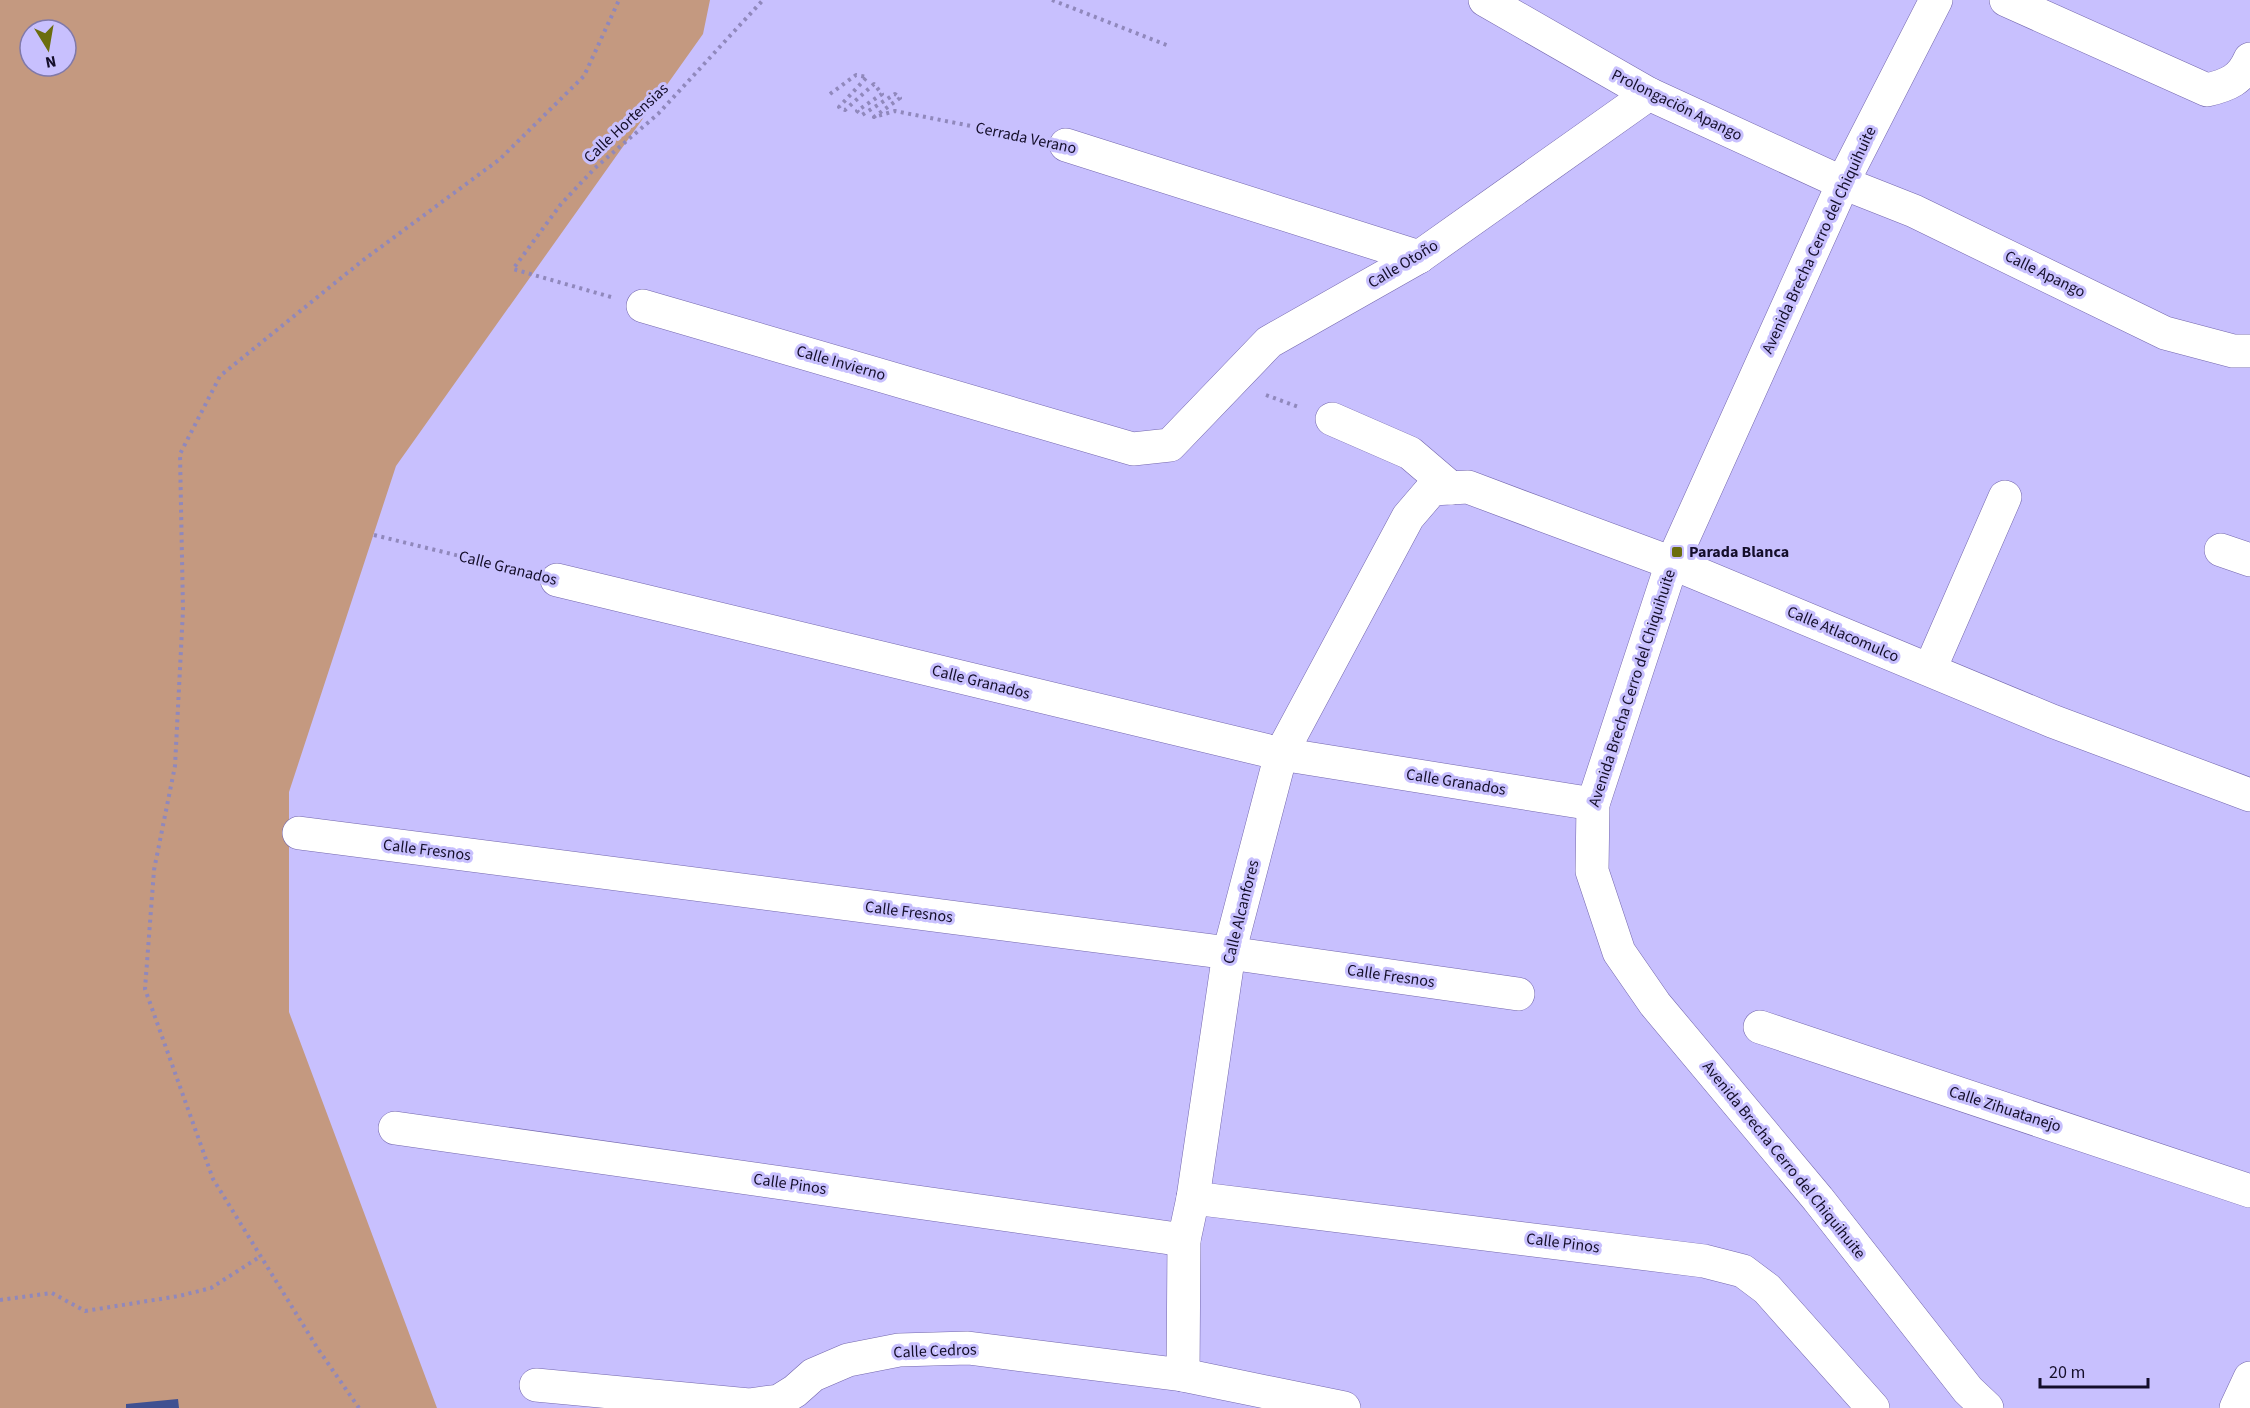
<svg xmlns="http://www.w3.org/2000/svg" width="2250" height="1408" font-family="'Source Sans 3',sans-serif">
<style>
.green{fill:#c49980;fill-rule:evenodd}
.building{fill:#3f5091}
.lines{fill:none;stroke-linecap:round;stroke-linejoin:round}
.minor-casing{stroke:#7366ad;stroke-width:34}
.path{stroke:#9088bc;stroke-width:4;stroke-dasharray:3 4.5;stroke-linecap:butt}
.minor{stroke:#fff;stroke-width:33}
.poi-dot{fill:#6b6d0e;stroke:#c8c0fe;stroke-width:2}
.labels{text-anchor:middle;dominant-baseline:central;stroke-width:6;stroke-linejoin:round;paint-order:stroke}
.street-label{font-size:16px;fill:#140e2a;stroke:#c8c0fe}
.poi-label{font-size:16px;font-weight:bold;fill:#140e2a;stroke:#c8c0fe;text-anchor:start}
</style>
<rect width="100%" height="100%" fill="#c8c0fe"/>
<path class="green" d="M0,0h710l-7,34 -307,432 -107,326v220l148,396h-437zM30,30h36v36h-36z"/>
<polygon class="building" points="178,1399 179,1408 126,1408 126,1404"/>
<g class="lines">
<defs>
<g id="minor">
<polyline points="1485,0 1649,94 1843,183 1914,211 2165,333 2233,351 2250,351"/>
<polyline points="1936,0 1850,168 1672,563 1593,804 1592,871 1619,952 1655,1004 1818,1199 1968,1390 1987,1408"/>
<path d="M2006,0l201,90c21,-5 34,-10 43,-31"/>
<polyline points="1066,145 1419,257"/>
<polyline points="643,306 1133,449 1170,445 1269,342 1419,257 1649,94"/>
<polyline points="1332,419 1410,453 1451,488"/>
<polyline points="2221,550 2250,560"/>
<polyline points="557,580 1281,754 1593,804"/>
<polyline points="1930,669 2005,497"/>
<polyline points="299,833 1229,953 1518,994"/>
<polyline points="1760,1027 2250,1191"/>
<polyline points="395,1128 1184,1240"/>
<polyline points="1193,1198 1704,1261 1743,1271 1767,1289 1873,1408"/>
<polyline points="1183,1375 1184,1240 1193,1198 1229,953 1281,754 1408,517 1432,489 1468,487 1540,514 1672,563 2052,721 2250,795"/>
<polyline points="536,1385 749,1405 779,1401 795,1391 813,1375 848,1360 899,1350 968,1348 1183,1375 1344,1408"/>
<polyline points="2236,1408 2250,1378"/>
</g>
</defs>
<use href="#minor" class="minor-casing"/>
<g class="path">
<polyline points="1052,0 1169,46"/>
<polyline points="830,94 856,75 867,77 839,107 845,110 874,84 882,94 857,111 862,115 895,94 900,98 874,117 895,111 1032,138"/>
<polyline points="611,297 513,269 561,204 595,168 658,114 763,0"/>
<polyline points="1266,395 1301,408"/>
<polyline points="374,535 525,572"/>
<polyline points="0,1300 52,1293 85,1311 179,1296 211,1288 261,1256"/>
<polyline points="359,1408 318,1349 213,1179 145,989 154,870 175,766 183,610 180,454 220,376 362,261 500,159 584,76 619,0"/>
</g>
<use href="#minor" class="minor"/>
</g>
<rect class="poi-dot" x="1671" y="546" width="12" height="12" rx="3"/>
<g class="labels">
<g class="street-label">
<text transform="translate(1677 105) rotate(26)">Prolongación Apango</text>
<text transform="translate(626 123) rotate(-43)">Calle Hortensias</text>
<text transform="translate(1026 138) rotate(12)">Cerrada Verano</text>
<text transform="translate(1819 240) rotate(-65)">Avenida Brecha Cerro del Chiquihuite</text>
<text transform="translate(1403 264) rotate(-31)">Calle Otoño</text>
<text transform="translate(2045 274) rotate(26)">Calle Apango</text>
<text transform="translate(841 363) rotate(16)">Calle Invierno</text>
<text transform="translate(508 568) rotate(14)">Calle Granados</text>
<text transform="translate(1843 634) rotate(23)">Calle Atlacomulco</text>
<text transform="translate(981 682) rotate(14)">Calle Granados</text>
<text transform="translate(1632 688) rotate(-72)">Avenida Brecha Cerro del Chiquihuite</text>
<text transform="translate(1456 782) rotate(9)">Calle Granados</text>
<text transform="translate(427 850) rotate(7)">Calle Fresnos</text>
<text transform="translate(909 912) rotate(7)">Calle Fresnos</text>
<text transform="translate(1241 912) rotate(-76)">Calle Alcanfores</text>
<text transform="translate(1391 976) rotate(8)">Calle Fresnos</text>
<text transform="translate(2005 1109) rotate(18)">Calle Zihuatanejo</text>
<text transform="translate(1784 1160) rotate(51)">Avenida Brecha Cerro del Chiquihuite</text>
<text transform="translate(790 1184) rotate(8)">Calle Pinos</text>
<text transform="translate(1563 1243) rotate(7)">Calle Pinos</text>
<text transform="translate(935 1351) rotate(-2)">Calle Cedros</text>
</g>
<g class="poi-label">
<text x="1689" y="552">Parada Blanca</text>
</g>
</g>
<g transform="translate(48 48) rotate(169)"><circle r="28" fill="#c8c0fe" stroke="#8079a9" stroke-width="1.5"/>
<path d="M0-4.5L10 22L0 15L-10 22Z" fill="#6b6d0e"/>
<text y="-9" font-size="16" font-weight="bold" text-anchor="middle" fill="#140e2a">N</text>
</g>
<path d="M2040 1378v9h108v-9" fill="none" stroke="#140e2a" stroke-width="3"/>
<text x="2049" y="1378" font-size="18" fill="#140e2a" stroke="#c8c0fe" stroke-width="4.5" paint-order="stroke">20 m</text>
</svg>
